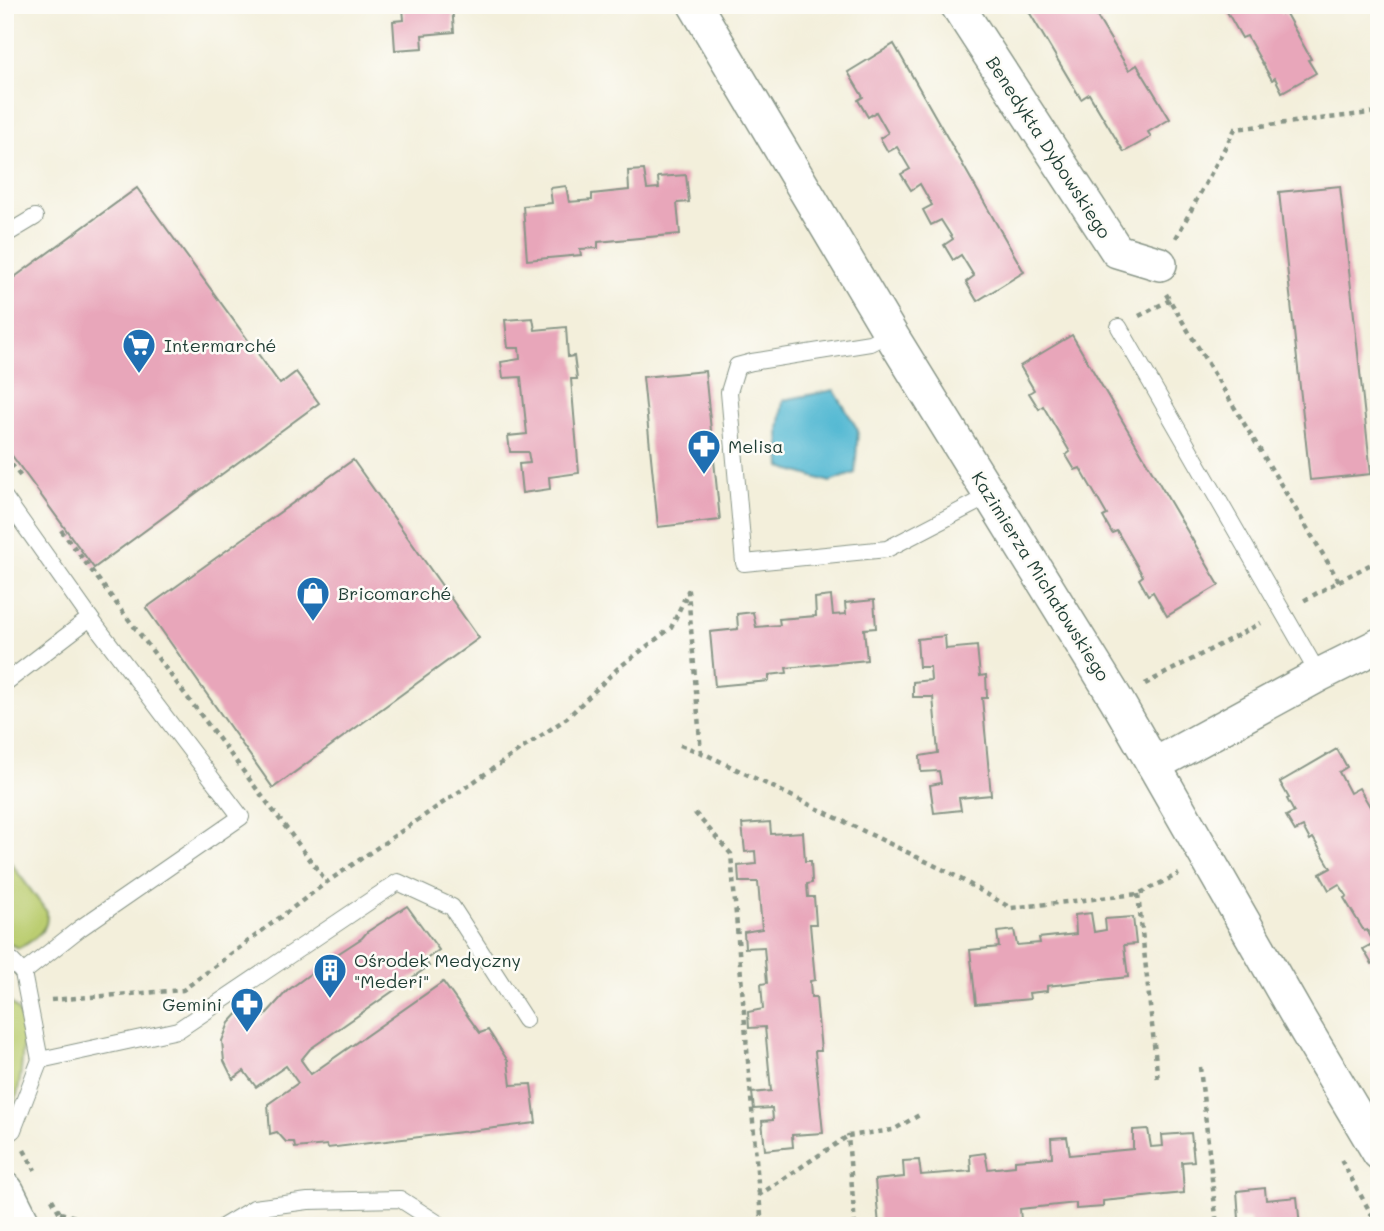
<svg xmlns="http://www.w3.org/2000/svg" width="1384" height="1231" font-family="Mali,sans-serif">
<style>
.green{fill:#bbcd71;stroke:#6d8552;stroke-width:2}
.water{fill:#54b9d3;stroke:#3a7b84;stroke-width:2}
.building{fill:#e8a6ba}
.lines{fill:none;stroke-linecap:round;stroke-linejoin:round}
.service-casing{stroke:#899688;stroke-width:18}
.minor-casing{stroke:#899688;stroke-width:36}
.tertiary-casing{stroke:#899688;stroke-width:41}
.path{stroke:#899688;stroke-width:4.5;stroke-dasharray:5 5;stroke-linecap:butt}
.service{stroke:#fff;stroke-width:16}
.minor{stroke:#fff;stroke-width:33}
.tertiary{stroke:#fff;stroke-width:38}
.labels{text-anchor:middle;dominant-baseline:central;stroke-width:5;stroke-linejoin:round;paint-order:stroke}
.street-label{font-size:18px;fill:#1f3d34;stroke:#fdfcf7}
.poi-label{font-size:18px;fill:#1f3d34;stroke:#fdfcf7;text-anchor:start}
</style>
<rect width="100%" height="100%" fill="#fdfcf7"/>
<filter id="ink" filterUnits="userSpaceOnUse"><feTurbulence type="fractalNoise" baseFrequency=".0143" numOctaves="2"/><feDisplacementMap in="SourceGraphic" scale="14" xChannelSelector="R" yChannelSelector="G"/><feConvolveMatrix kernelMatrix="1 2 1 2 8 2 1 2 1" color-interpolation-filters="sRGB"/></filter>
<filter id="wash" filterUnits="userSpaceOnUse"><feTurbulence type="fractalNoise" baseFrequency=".00686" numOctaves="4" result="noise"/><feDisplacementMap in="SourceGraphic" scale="28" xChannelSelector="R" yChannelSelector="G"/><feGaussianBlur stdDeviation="1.57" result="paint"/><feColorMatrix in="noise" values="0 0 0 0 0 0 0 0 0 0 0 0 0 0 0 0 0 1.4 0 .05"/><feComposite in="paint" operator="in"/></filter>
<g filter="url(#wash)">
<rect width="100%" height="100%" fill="#f3efdb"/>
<g class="green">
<path d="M5,855l42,57c0,4 0,8 -1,12 -5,11 -17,20 -28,24l-13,-6z"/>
<path d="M5,996c5,6 11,11 14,17 8,14 2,79 -6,93 -1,3 -6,5 -8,7z"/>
</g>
<polygon class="water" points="834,390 858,430 855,473 830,482 781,467 779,430 783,400"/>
<g id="blocks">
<g class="building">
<polygon points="384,5 452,5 454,32 422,35 423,48 395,50 393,21 404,20 403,8 385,9"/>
<polygon points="1025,5 1090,5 1129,70 1137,65 1170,119 1148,132 1151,137 1124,152 1089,94 1081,99"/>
<polygon points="1229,5 1277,5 1282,14 1285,12 1311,59 1308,60 1316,73 1282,92 1275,78 1272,80 1247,36 1242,38 1226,10 1230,8"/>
<polygon points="894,44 1024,272 977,301 966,282 974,276 961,255 953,260 944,245 953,239 941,220 931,225 923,210 932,205 920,184 911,190 901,174 910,169 897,147 888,152 880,138 888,133 876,112 868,117 858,100 863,97 848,72"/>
<polygon points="644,170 647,189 659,188 658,177 686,175 689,202 677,203 680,234 598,242 598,248 580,249 581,255 527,260 523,206 552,203 550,188 566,186 569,202 592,200 592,194 629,190 628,171"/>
<polygon points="1340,186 1371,474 1310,480 1279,192"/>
<polygon points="137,188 280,384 296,372 319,403 94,568 5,446 5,284"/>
<polygon points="533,318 535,330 566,327 568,357 574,356 577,379 571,379 579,473 549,477 550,489 522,493 519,464 530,463 528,452 510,452 508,436 527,434 521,377 503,378 501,362 520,359 519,348 508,348 505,320"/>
<polygon points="1072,335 1219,585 1167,616 1153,592 1148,595 1139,579 1143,576 1117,531 1112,533 1103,517 1107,515 1080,468 1075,470 1066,455 1070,452 1043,406 1039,409 1029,393 1034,390 1020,366"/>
<polygon points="705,371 720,520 658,527 643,377"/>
<polygon points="353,460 479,638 273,788 146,608"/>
<polygon points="831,596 833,615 846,614 845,603 874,600 876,628 864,629 867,660 786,668 787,673 769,675 769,681 715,686 710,632 738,629 737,614 753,612 756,627 780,625 779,619 816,616 815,598"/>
<polygon points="945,636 946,649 977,646 980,676 986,675 987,698 982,698 991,795 959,798 961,810 934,813 930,785 941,783 939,771 921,772 920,756 938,753 933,697 913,697 913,682 931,680 930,667 919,667 917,639"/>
<polygon points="1337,749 1347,767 1339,772 1350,793 1359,788 1378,820 1374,822 1379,830 1379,960 1372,964 1363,949 1374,943 1367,930 1364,931 1344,898 1347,896 1339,884 1329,890 1320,874 1331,868 1313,838 1310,840 1303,827 1295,831 1286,816 1294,812 1287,799 1289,798 1280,782"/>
<polygon points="770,822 771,834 803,832 805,861 811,861 812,883 807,884 808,897 814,897 816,924 810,924 815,980 810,981 811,997 816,997 821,1051 815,1051 823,1133 792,1135 793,1147 765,1150 762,1121 773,1120 772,1108 754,1109 752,1093 771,1091 765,1027 749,1028 748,1012 763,1009 761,984 767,983 764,947 745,948 744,932 762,929 758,882 739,882 738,866 756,864 755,851 745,852 742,824"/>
<polygon points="407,906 439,950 425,960 429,966 310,1049 301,1060 311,1074 443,982 480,1033 488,1030 508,1061 511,1085 531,1084 536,1123 328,1148 327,1145 295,1148 294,1142 286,1142 277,1132 270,1134 268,1104 298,1083 286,1066 256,1087 244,1071 233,1079 224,1061 222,1041 229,1023 242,1009 258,1023 287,991 318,968 323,963 336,955 362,938 367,932"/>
<polygon points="1091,913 1094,932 1106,930 1105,919 1133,917 1136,944 1124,945 1128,977 1047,986 1047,991 1029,993 1030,999 976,1004 970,950 999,947 997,932 1014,930 1017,945 1040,943 1039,938 1076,934 1075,915"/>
<polygon points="1148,1129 1151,1147 1163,1146 1162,1135 1191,1133 1194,1161 1182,1162 1184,1193 1103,1201 1103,1207 1076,1209 1076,1203 1020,1209 1021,1220 968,1226 967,1220 933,1223 934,1226 879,1226 875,1180 904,1177 903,1161 919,1160 921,1175 971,1171 970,1155 985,1153 988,1169 1015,1166 1015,1160 1052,1157 1051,1138 1067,1137 1070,1155 1133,1149 1133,1130"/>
<polygon points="1265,1188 1266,1200 1297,1197 1300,1226 1251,1226 1250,1219 1239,1219 1237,1191"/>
</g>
</g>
</g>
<g filter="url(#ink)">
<use href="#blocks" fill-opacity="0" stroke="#899688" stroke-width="2"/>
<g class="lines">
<defs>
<g id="service">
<polyline points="5,235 35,217"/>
<polyline points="1119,327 1319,675"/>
<polyline points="890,333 870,343 752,362 737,366 729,392 744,563 887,549 991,495"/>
<polyline points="5,498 90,618 241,817 79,929 23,973 40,1060 13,1130 5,1136"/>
<polyline points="5,683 90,618"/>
<polyline points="5,954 23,973"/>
<polyline points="40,1060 178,1030 398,882 452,907 525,1020"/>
<polyline points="224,1226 254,1208 308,1201 400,1199 442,1226"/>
</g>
<g id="minor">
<polyline points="695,5 890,333 1116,699 1298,1017 1379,1153"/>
<polyline points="957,5 1117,251 1160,264"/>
<polyline points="1154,765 1319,675 1379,645"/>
</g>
<polyline id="tertiary" points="5,1192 22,1226"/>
</defs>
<use href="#service" class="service-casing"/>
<use href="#minor" class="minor-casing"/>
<use href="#tertiary" class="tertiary-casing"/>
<g class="path">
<polyline points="1176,238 1235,129 1379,112"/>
<polyline points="1166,294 1339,581 1303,601"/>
<polyline points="1139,316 1170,300"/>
<polyline points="5,456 22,478"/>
<polyline points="61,530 327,882"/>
<polyline points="1339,581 1379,560"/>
<polyline points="1145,684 1261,623"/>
<polyline points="680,745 707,755 950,873 1011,908 1138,894 1179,874"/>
<polyline points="695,813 731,854 759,1195"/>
<polyline points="1138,894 1158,1081"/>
<polyline points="51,1000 183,990 327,882 567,718 617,669 671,628 688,591 701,753"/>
<polyline points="1200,1067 1217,1226"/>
<polyline points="24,1150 35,1170"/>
<polyline points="1341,1160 1378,1226"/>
<polyline points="52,1199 67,1226"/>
<polyline points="60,1213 111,1226"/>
<polyline points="762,1226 759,1195 848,1136"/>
<polyline points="855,1226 848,1136 893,1130 921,1114"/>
</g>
<use href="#service" class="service"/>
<use href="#minor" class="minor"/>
<use href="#tertiary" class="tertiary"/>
</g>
</g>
<defs>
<symbol id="supermarket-pin" viewBox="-11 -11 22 30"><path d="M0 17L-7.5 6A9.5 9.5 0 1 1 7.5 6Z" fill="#1f6fb2" stroke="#fdfcf7"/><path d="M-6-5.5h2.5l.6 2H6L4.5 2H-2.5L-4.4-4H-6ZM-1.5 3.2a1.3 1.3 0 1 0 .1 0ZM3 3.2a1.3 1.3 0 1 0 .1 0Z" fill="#fff"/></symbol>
<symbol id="pharmacy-pin" viewBox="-11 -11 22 30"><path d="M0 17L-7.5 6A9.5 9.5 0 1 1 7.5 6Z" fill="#1f6fb2" stroke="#fdfcf7"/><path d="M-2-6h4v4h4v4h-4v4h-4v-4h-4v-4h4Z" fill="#fff"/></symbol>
<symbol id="shop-pin" viewBox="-11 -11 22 30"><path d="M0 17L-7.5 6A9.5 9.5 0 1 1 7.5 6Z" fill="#1f6fb2" stroke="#fdfcf7"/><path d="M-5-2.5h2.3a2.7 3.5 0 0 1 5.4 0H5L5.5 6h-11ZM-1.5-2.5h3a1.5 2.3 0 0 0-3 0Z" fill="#fff"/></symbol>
<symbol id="building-pin" viewBox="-11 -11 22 30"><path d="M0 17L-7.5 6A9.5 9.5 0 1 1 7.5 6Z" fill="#1f6fb2" stroke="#fdfcf7"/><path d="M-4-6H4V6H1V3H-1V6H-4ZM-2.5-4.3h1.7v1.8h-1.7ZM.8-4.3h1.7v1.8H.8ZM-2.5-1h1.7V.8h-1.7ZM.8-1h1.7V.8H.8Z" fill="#fff"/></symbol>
</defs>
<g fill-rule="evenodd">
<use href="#supermarket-pin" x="120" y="326" width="38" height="52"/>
<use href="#pharmacy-pin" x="685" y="427" width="38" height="52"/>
<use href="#shop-pin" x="294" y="574" width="38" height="52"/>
<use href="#building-pin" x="311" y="951" width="38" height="52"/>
<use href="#pharmacy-pin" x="228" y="985" width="38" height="52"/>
</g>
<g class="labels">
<g class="street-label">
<text transform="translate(1049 147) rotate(57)">Benedykta Dybowskiego</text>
<text transform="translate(1041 576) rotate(58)">Kazimierza Michałowskiego</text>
</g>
<g class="poi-label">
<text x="164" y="345">Intermarché</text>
<text x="728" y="446">Melisa</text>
<text x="338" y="593">Bricomarché</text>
<text x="354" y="960">Ośrodek Medyczny<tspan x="354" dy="21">"Mederi"</tspan></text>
<text x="222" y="1004" text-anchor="end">Gemini</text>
</g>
</g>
<rect width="1384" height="1231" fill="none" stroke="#fdfcf7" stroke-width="28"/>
</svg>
